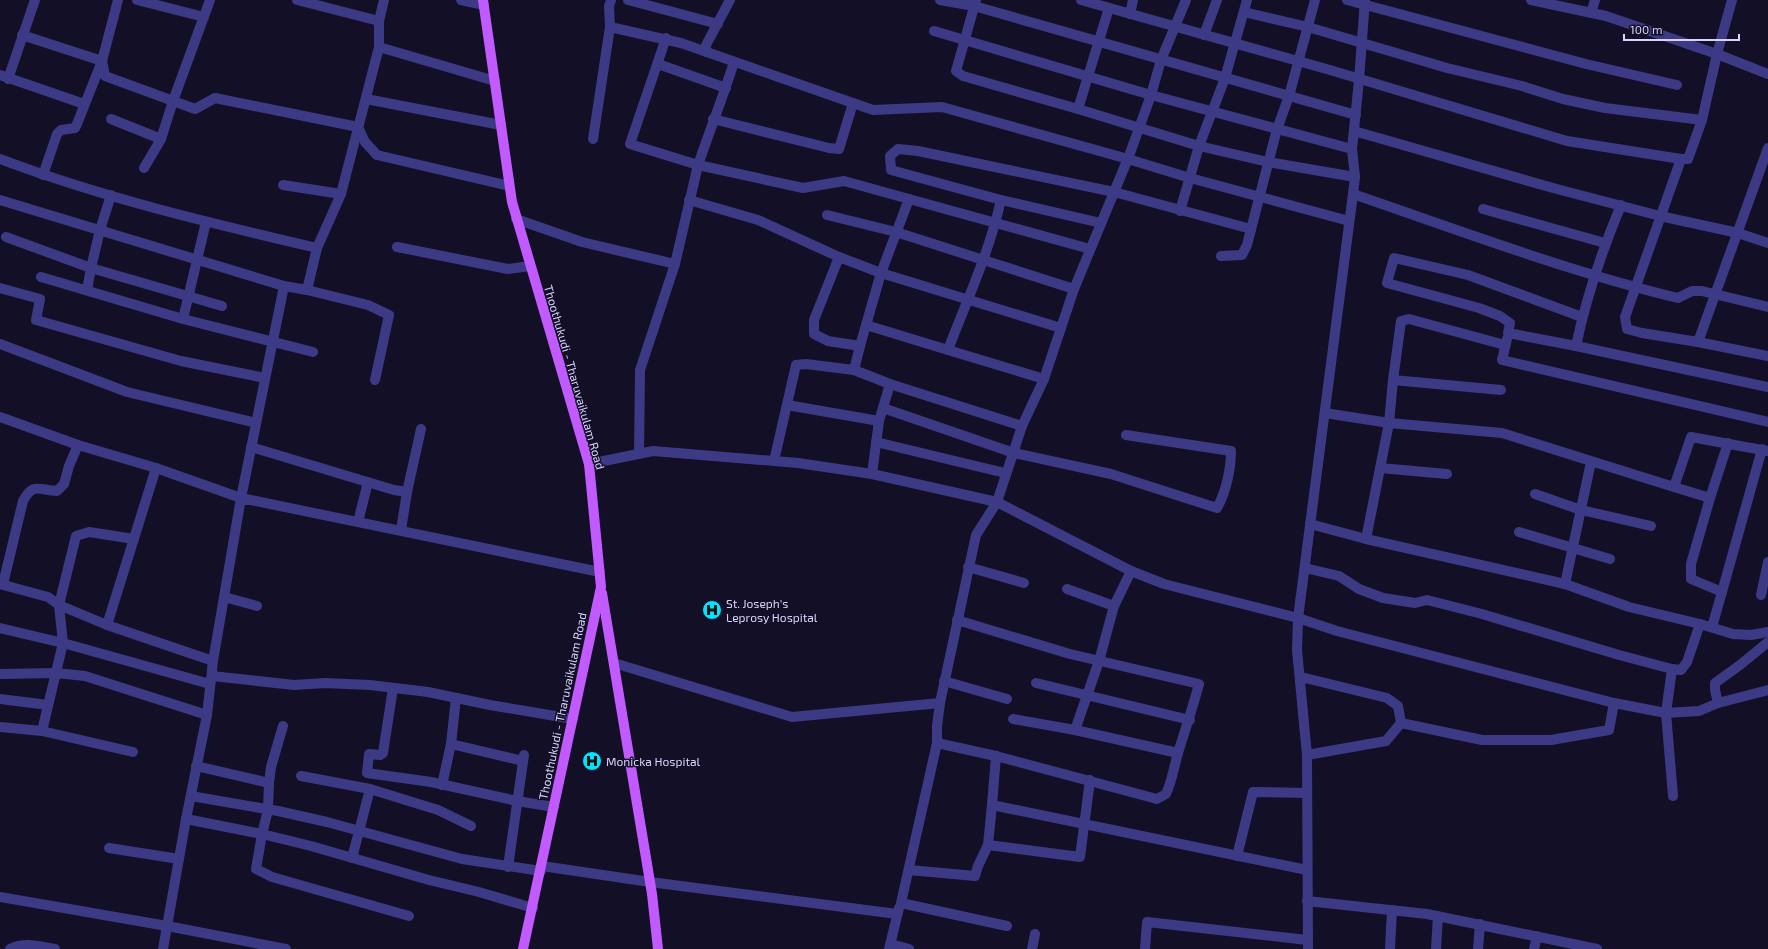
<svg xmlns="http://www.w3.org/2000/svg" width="1768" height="949" font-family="'Exo 2',sans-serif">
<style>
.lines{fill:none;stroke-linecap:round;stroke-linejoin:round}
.minor{stroke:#3d3a85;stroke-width:10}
.major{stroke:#c25bff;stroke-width:10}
.labels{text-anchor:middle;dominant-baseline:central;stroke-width:3;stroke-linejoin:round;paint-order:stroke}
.street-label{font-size:12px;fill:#d9d4ff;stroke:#130f26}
.poi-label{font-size:12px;fill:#d9d4ff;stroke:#130f26;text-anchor:start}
</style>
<rect width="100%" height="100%" fill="#130f26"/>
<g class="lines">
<g class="minor">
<polyline points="137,0 204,17"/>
<polyline points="297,0 379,21 379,47 495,81"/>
<polyline points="461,0 484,5"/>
<polyline points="628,0 718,24"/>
<polyline points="940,0 974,6 1356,115"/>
<polyline points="976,0 956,71 963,76 1078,109 1199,146 1268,162 1355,177"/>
<polyline points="1081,0 1330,70 1567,141 1681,159"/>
<polyline points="1186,0 1161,60 1151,95 1129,156 1074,289 1044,379 1022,426 997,502 976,535 940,703 937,726 937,743 996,756 992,805 1307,870"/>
<polyline points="1347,0 1586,64 1677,85"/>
<polyline points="1531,0 1606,16 1717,54 1768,74"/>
<polyline points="1732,0 1717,54 1702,120 1688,159 1681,159 1625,317 1627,329 1642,333 1698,342 1768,356"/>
<polyline points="1244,12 1308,27 1447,68 1522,86 1563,99 1605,108 1702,120"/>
<polyline points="1591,13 1595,0"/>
<polyline points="1130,14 1133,0"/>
<polyline points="379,21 384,0"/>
<polyline points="610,27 609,6 611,0"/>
<polyline points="934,31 1151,95 1352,149"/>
<polyline points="22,35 102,61 105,76 195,109 215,98 358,127 365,142 377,155 509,186"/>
<polyline points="1204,35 1217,0"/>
<polyline points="706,52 706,45 730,0"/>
<path d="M734,62c-11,35 -24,68 -36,103l105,23 41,-7 246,68"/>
<polyline points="658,64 726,88"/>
<polyline points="0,75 84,104"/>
<polyline points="8,79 35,0"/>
<polyline points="366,99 501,125"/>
<polyline points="1078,109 1109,8"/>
<polyline points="111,119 161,139"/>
<polyline points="713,119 829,148 839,149 853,103"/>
<polyline points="1354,131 1553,188 1660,216 1738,233 1768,243"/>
<polyline points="593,139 610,27 681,43 873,110 942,107 1128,159 1190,178 1349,221"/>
<path d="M0,159c103,39 210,64 317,89l24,-54 38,-147"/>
<polyline points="144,168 161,139 173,101 210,0"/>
<polyline points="43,175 57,134 61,130 75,128 77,124 102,61 118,0"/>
<polyline points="283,185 341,194"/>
<path d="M1353,194c108,37 214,77 325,104l14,-7h10l66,16"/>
<polyline points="111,195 100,230 91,268 222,306"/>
<polyline points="909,199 881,273 866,325 948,350"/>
<polyline points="0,200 284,286"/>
<polyline points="689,200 758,220 839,257 881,273 1061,328"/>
<path d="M1001,200c-12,53 -34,100 -53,150l96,29"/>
<path d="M1621,205c-19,46 -35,93 -45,141l192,41"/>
<polyline points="1483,209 1605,243"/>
<polyline points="1180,211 1199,146 1225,78 1247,0"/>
<polyline points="827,215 896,232 1074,289"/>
<polyline points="516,219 582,242 675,264 698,165 630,144 666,38"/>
<polyline points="206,222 183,319 313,352"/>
<polyline points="1101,223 1001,200 891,170 890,156 898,149 918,151 1114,192 1251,229"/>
<polyline points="6,237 91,268 87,290"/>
<polyline points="397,247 508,269 530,266"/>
<polyline points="1221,256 1242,255 1247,245 1277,129 1289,96 1315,0"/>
<polyline points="839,257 814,320 814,334 828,341 860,346 866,325"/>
<polyline points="41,277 183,319"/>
<polyline points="0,288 40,299 36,320 181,361 265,378"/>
<polyline points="307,290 368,305 389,315 375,380"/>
<polyline points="1507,339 1502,360 1768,422"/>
<polyline points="1698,342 1768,148"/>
<polyline points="0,344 127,392 256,423"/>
<polyline points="860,346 854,370 890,384 1022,426"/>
<polyline points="1576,346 1508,333 1510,323 1500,316 1479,308 1387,283 1394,258 1468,275 1582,317"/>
<polyline points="1393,380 1501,390"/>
<polyline points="787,405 879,421"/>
<path d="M883,408l131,45 97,21 106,34c9,-16 14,-39 14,-57l-105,-16"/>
<polyline points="1325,413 1389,423 1502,433 1674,487 1691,437 1768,451"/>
<polyline points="0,417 78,445 156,468 241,498 284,286 307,290 317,248"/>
<polyline points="876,442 1005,473"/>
<polyline points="251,447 394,490 407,492 401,530"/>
<polyline points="639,454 640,370 675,264"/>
<polyline points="774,461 796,365 806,364 854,370"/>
<polyline points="589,464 653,451 798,463 872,474 997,502 1131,571 1164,584 1298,618 1337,631 1614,703 1666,713 1699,711 1718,703 1768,690"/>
<polyline points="156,468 107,625 213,661"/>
<polyline points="1380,468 1447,474"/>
<polyline points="872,474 879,421 890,384"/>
<polyline points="1674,487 1710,498 1728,443"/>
<polyline points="407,492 421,429"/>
<polyline points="1535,494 1581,510 1651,526"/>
<polyline points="1710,498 1691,564 1691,579 1722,592 1762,449"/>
<polyline points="358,522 368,482"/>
<polyline points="1310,524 1366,539 1565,584 1629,607 1700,624 1733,634 1751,635 1768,632"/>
<polyline points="1519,532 1610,559"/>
<polyline points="1366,539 1389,423 1393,380 1401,321 1409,319 1505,345"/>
<polyline points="968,567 1024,583"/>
<polyline points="1305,568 1339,576 1359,589 1383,598 1415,603 1427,600 1482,614 1619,655 1672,669"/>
<polyline points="0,584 48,597 59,605 63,643 42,731 133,752"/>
<path d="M3,584l20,-83c10,-19 16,-11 34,-10l7,-7 5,-18 9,-21"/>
<polyline points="1565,584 1591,462"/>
<polyline points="1067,589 1114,606 1099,661 1075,730 1178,753"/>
<polyline points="1761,595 1768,562"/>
<polyline points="224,597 257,606"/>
<polyline points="1114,606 1131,571"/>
<path d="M957,620l113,34 129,30c-6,23 -14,46 -21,69 -4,14 -6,28 -12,41l-9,5 -161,-43"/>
<polyline points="107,625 59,605 76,536 89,532 134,539"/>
<polyline points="1712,627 1722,592"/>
<polyline points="0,628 63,643 210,684"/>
<polyline points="614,663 792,717 940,703"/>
<polyline points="0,674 56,673 85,676 207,715"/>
<polyline points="212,676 294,685 325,683 370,685 428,692 490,705 573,719"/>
<polyline points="1301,677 1387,698 1398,706 1401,723 1386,741 1307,755"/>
<polyline points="944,681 1007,699"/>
<polyline points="1036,683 1190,720"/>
<polyline points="393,688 383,753 380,755 369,754 367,773 431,782 517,801 554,807"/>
<polyline points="456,698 451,744 523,761"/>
<polyline points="0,699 48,705"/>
<polyline points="1718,703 1715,690 1715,683 1740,665 1768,642"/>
<polyline points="1013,719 1075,730"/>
<polyline points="1401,723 1482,740 1551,740 1609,730 1614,703"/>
<polyline points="283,726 271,767 269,783 268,810 262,834 311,846 429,880 479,892 533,908"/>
<polyline points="0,727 42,731"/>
<polyline points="937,743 901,903 1007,926"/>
<polyline points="196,766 269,783"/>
<polyline points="301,776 370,789"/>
<polyline points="442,785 451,744"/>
<polyline points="191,796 278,811 327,822 462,859 541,871"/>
<polyline points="1673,796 1666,713 1672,669 1681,670 1687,662 1700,624"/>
<polyline points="992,805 988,845 1080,857 1090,780"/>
<polyline points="186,819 262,834 256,869 272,877 409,916"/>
<polyline points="109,848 179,859"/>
<polyline points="1237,856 1253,792 1307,793"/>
<polyline points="352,858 370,789 438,810 471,826"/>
<polyline points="542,866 650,882 897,914"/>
<polyline points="508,867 524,755"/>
<polyline points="909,870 975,876 978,866 988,845"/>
<polyline points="0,897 167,926 286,949"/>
<polyline points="1307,901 1427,914 1597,949"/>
<polyline points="891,944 909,949"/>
<path d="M10,949c14,-7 30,-3 45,0"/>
<polyline points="163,949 186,819 207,715 213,661 241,498 600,572"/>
<polyline points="889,949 899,908"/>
<polyline points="1032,949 1035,934"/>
<polyline points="1145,949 1147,922 1307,940"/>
<polyline points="1308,949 1307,755 1297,650 1298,618 1353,194 1355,177 1352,149 1359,80 1365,0"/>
<polyline points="1390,949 1392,910"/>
<polyline points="1436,949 1438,916"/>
<polyline points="1478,949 1480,924"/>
<polyline points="1534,949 1537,936"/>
</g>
<g class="major">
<polyline points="483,0 512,202 589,464 601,587 523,949"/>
<polyline points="602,593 652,894 658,949"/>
</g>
</g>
<defs>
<symbol id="hospital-disc" viewBox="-11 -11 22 22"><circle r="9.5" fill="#00e5ff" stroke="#130f26"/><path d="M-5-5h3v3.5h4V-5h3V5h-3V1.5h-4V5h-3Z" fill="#111"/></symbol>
</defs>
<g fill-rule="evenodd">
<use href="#hospital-disc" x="701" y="599" width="22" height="22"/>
<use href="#hospital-disc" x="581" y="750" width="22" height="22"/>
</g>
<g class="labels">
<g class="street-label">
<text transform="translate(575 377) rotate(74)">Thoothukudi - Tharuvaikulam Road</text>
<text transform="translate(562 706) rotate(-78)">Thoothukudi - Tharuvaikulam Road</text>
</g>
<g class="poi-label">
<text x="726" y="603">St. Joseph's<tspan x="726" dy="14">Leprosy Hospital</tspan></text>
<text x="606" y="761">Monicka Hospital</text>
</g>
</g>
<path d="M1624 34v6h115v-6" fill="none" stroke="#d9d4ff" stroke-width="2"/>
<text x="1630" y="34" font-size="12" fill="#d9d4ff" stroke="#130f26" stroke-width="3" paint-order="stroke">100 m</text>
</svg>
